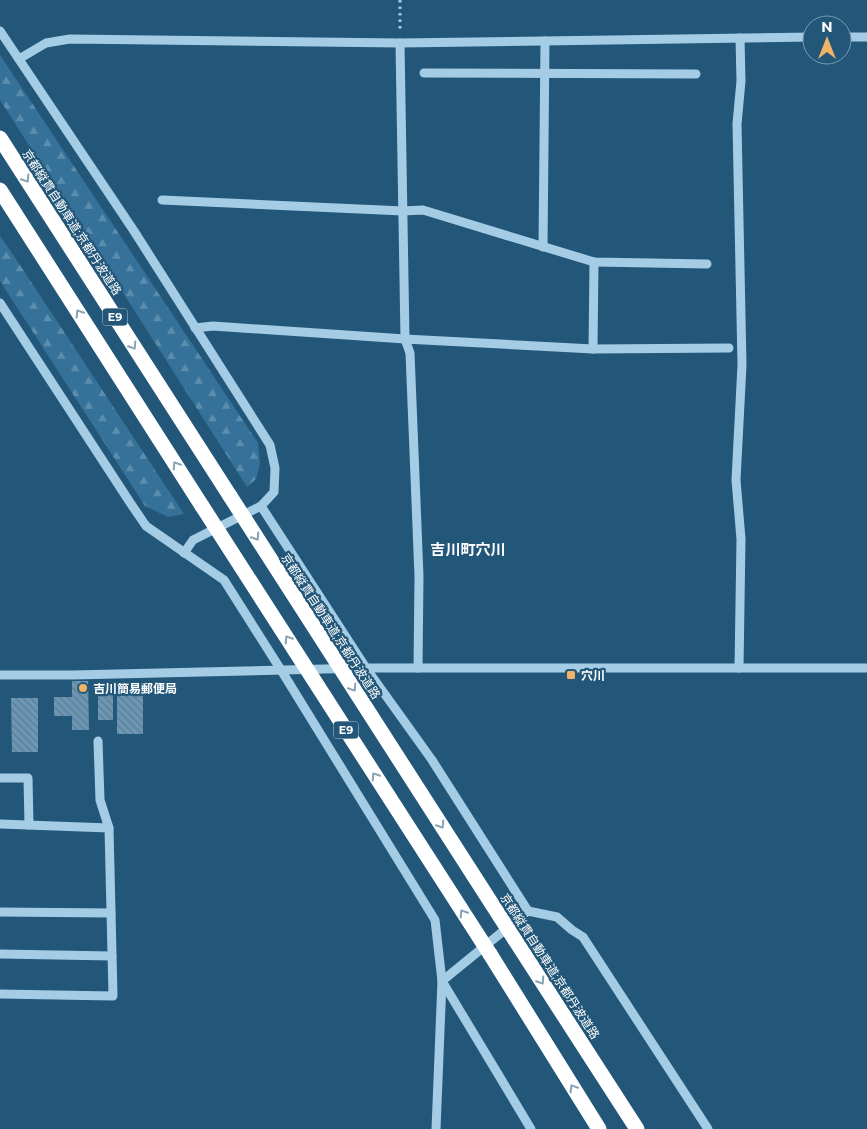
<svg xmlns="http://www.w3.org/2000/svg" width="867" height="1129" font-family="Montserrat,'Noto Sans JP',sans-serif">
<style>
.forest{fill:url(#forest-firs)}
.building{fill:url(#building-back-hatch)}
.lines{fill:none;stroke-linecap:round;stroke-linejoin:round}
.path{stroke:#a5cce5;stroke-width:3;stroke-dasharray:2.5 4;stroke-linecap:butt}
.minor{stroke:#a5cce5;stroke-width:9}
.highway{stroke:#fff;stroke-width:15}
.highway-bridge{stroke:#fff;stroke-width:15}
.oneway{stroke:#85a3b6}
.poi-dot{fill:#f1b367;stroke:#22577a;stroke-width:2}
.labels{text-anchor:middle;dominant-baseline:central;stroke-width:4.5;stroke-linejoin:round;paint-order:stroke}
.shield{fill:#22577a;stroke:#bdcdd7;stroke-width:1}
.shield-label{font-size:11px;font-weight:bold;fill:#fff}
.street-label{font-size:12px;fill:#fff;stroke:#22577a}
.poi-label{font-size:12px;font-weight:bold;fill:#fff;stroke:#22577a;text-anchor:start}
.quarter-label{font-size:15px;font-weight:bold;fill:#fff;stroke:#22577a}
</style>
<defs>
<pattern id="forest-firs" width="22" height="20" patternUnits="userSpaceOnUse" patternTransform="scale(1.25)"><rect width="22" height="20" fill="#357198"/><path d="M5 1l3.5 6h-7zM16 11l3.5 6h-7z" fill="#5d8dad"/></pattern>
<pattern id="building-back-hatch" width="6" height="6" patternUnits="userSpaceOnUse" patternTransform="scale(1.25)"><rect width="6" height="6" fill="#6b97b5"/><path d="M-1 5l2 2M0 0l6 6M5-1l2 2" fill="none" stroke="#607d90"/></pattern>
</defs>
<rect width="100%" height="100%" fill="#22577a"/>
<g class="forest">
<polygon points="0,55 258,443 260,464 256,479 247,487 0,100"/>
<polygon points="0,236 14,256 184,514 168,517 145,506 0,281"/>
</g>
<g class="building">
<polygon points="72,681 88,681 89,730 72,730 72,716 54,716 54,697 72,697"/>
<rect x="117" y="686" width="26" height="48"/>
<rect x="98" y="688" width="15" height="32"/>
<polygon points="11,698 38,698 38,752 12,752"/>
</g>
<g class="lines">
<polyline class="path" points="400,0 400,29"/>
<g class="minor">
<polyline points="0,31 134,231 270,445 275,468 274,492 261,506 366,668 432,760 528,911 557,917 572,930 583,937 708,1129"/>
<polyline points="842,37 867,37"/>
<polyline points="400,43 405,339 410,353 419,576 418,668"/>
<polyline points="19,59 46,43 70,39 400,43 812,37"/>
<polyline points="424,73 696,74"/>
<polyline points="162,200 403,211 423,210 594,262 707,264"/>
<polyline points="543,247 545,41"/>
<polyline points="0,303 131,504 146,526 224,580 281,670 435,920 442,981 436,1129"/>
<polyline points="195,328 213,326 405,339 593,349 729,348"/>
<polyline points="593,349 594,262"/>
<polyline points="184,553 193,540 261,506"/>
<polyline points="739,668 741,539 736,480 742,365 737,124 741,81 740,38"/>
<polyline points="0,675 73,675 366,668 867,668"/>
<polyline points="0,778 28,778 29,825"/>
<polyline points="0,824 109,828"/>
<polyline points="528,911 442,981 531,1129"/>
<polyline points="0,912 111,913"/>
<polyline points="0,954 112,956"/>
<polyline points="0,994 113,996 109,828 100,800 98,741"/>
</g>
<g class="highway">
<polyline points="0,138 230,496"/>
<polyline points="0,190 202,506"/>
<polyline points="515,940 637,1129"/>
<polyline points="490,954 599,1129"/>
</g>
<g class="highway-bridge">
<polyline points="230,496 515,940"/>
<polyline points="202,506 490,954"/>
</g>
</g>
<defs><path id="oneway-chevron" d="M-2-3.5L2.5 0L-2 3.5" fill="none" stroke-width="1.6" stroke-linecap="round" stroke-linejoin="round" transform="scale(1.25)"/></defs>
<g class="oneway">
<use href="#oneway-chevron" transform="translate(26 179) rotate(57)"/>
<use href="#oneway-chevron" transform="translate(79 313) rotate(-123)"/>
<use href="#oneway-chevron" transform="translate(133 346) rotate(57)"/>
<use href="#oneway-chevron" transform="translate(176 465) rotate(-123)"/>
<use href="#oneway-chevron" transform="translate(256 537) rotate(57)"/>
<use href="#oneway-chevron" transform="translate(288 639) rotate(-123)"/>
<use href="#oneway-chevron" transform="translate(353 688) rotate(57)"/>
<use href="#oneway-chevron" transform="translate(375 776) rotate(-123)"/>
<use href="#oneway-chevron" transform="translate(441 825) rotate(57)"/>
<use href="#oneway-chevron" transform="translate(463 913) rotate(-123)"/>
<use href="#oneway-chevron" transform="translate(541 981) rotate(57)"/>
<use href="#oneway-chevron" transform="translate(573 1088) rotate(-122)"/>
</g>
<g class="poi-dot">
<rect x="566" y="670" width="10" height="10" rx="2.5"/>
<circle cx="83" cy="688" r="5"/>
</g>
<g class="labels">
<g class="shield">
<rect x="102.5" y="308.5" width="25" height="17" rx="4"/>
<rect x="333.5" y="721.5" width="25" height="17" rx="4"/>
</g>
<g class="shield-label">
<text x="115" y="317">E9</text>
<text x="346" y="730">E9</text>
</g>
<g class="street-label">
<text transform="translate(72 222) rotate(57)">京都縦貫自動車道;京都丹波道路</text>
<text transform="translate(331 626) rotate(57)">京都縦貫自動車道;京都丹波道路</text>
<text transform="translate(550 966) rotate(57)">京都縦貫自動車道;京都丹波道路</text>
</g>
<g class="poi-label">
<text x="581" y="675">穴川</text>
<text x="93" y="688">吉川簡易郵便局</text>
</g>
<g class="quarter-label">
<text x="468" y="549">吉川町穴川</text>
</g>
</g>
<g transform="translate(827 40)"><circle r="24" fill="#22577a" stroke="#7a9aaf"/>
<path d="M0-4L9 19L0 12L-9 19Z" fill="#f1b367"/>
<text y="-8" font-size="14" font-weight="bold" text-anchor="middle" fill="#ffffff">N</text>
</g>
</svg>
